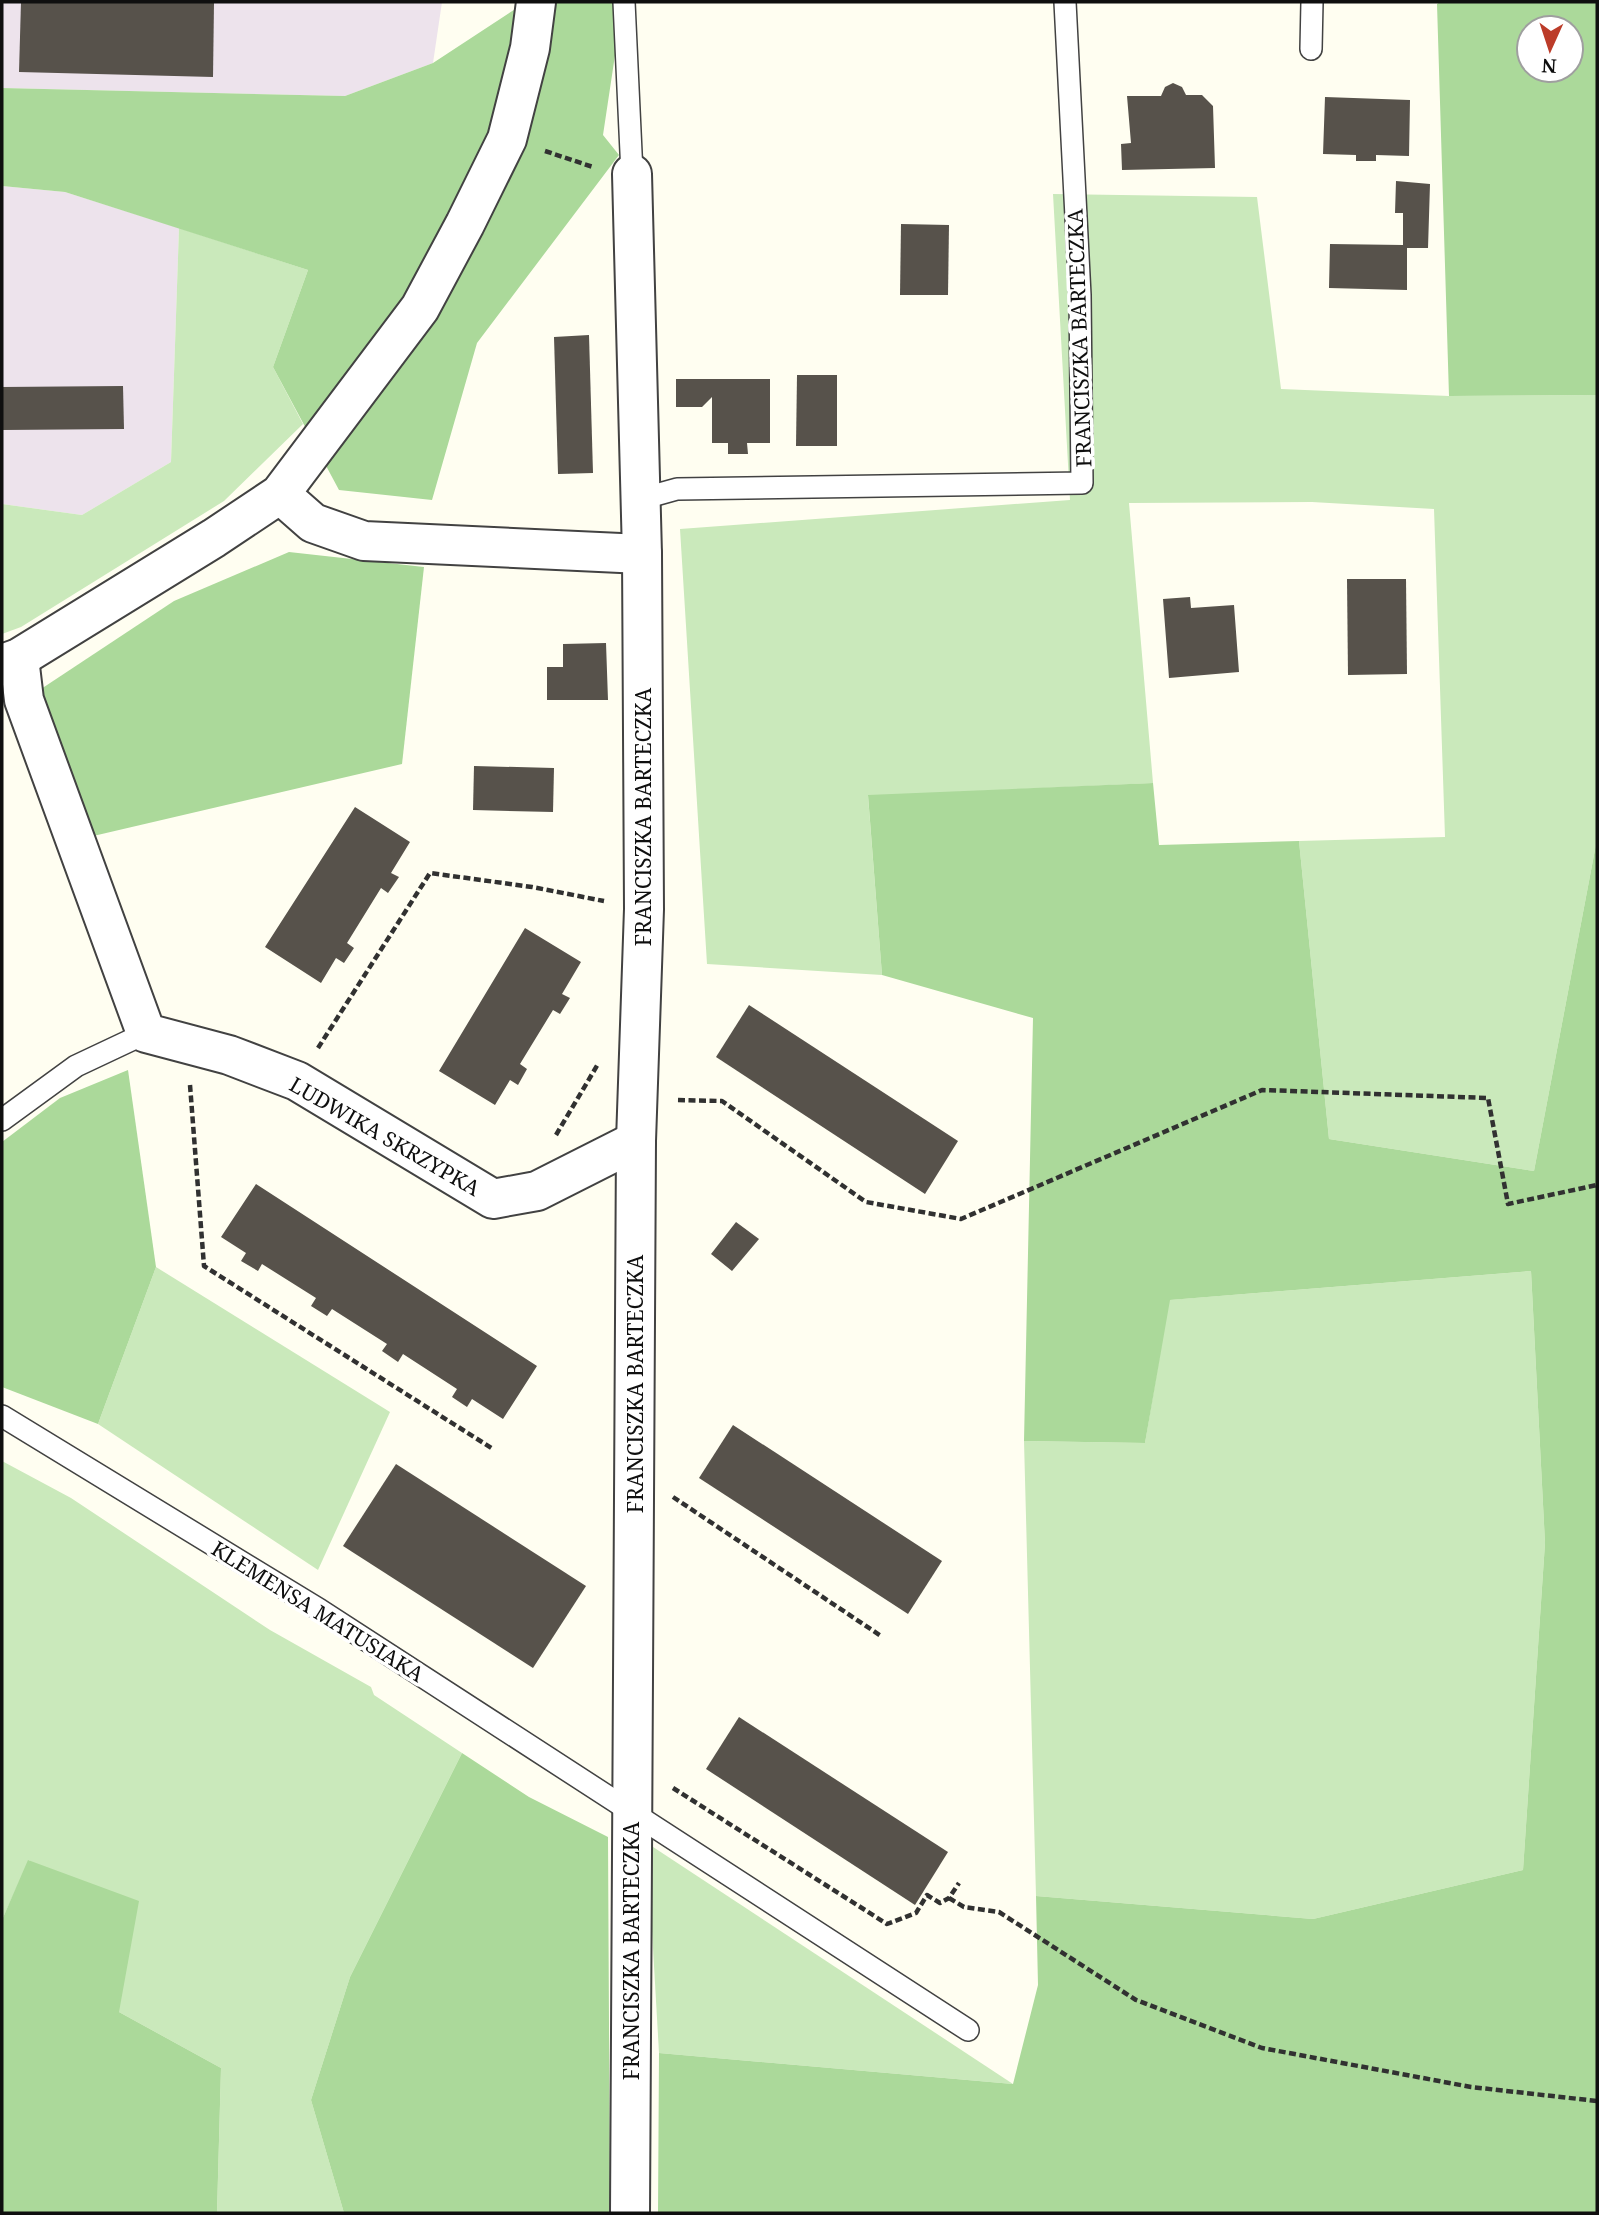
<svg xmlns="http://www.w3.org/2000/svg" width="1599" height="2215" font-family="'Noto Serif',serif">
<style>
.industrial{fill:#ede3ec}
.green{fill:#cae9bb}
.forest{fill:#abd99a;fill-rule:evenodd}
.building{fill:#57524b}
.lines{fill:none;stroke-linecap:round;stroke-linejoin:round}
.lane-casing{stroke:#424242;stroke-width:24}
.street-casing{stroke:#424242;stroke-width:42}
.path{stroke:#313131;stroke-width:4.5;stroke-dasharray:7 3.5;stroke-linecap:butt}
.lane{stroke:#fff;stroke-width:21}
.street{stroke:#fff;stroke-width:38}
.labels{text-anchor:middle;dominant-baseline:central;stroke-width:7;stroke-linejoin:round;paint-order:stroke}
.street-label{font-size:21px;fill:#0f0f0f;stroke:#fff}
</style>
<rect width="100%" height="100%" fill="#fffef1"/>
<g class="industrial">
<polygon points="2,2 442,2 433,63 345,96 2,88"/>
<polygon points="2,186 65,192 179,228 171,462 82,515 2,504"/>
</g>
<g class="green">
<polygon points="1053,194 1257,197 1281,389 1449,396 1597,395 1597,839 1534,1171 1329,1139 1299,841 1445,837 1434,509 1312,502 1129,503 1153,783 868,796 882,975 707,964 680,529 1070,500"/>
<polygon points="179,228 308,270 273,367 303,424 224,501 21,627 2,634 2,504 82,515 171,462"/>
<polygon points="156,1267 390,1412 318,1570 98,1424"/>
<polygon points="1531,1271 1545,1543 1523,1870 1313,1919 1036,1896 1024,1441 1145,1443 1169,1300"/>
<polygon points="2,1461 71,1498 270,1630 371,1687 374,1695 462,1753 350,1977 311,2100 344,2213 217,2213 221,2068 119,2012 29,1860 2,1920"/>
<polygon points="647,1843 1013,2084 659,2053"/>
</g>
<g class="forest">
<polygon points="526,2 623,2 603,135 619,155 477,343 432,500 339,490 273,367 308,270 65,192 2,186 2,88 345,96 433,63"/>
<path d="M1440,2h157v393l-148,1 -12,-392zM1571,28v42h-42v-42z"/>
<polygon points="289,552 424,567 402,764 89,837 41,689 174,601"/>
<polygon points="1153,783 1159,845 1299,841 1329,1139 1534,1171 1597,839 1597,2213 658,2213 659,2053 1013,2084 1038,1985 1036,1896 1313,1919 1523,1870 1545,1543 1531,1271 1170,1300 1145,1443 1024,1441 1033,1018 882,975 868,795"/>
<polygon points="128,1070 156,1267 98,1424 2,1387 2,1142 60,1098"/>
<polygon points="462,1753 529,1797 608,1837 610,2213 344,2213 311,2100 350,1977"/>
<polygon points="28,1860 139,1901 119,2012 221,2068 217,2213 2,2213 2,1920"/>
</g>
<g class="building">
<polygon points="21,2 214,3 213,77 19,72"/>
<polygon points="1173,83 1182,87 1186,95 1202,95 1213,106 1215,168 1122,170 1121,144 1131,143 1127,96 1161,96 1165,87"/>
<polygon points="1325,97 1410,100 1409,156 1376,155 1376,161 1356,161 1356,155 1323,154"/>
<polygon points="1396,181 1430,184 1428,248 1407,248 1407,290 1329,288 1330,244 1403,245 1403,213 1395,213"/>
<polygon points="901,224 949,225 948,295 900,295"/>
<polygon points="589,335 593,473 558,474 554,337"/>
<polygon points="797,375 837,375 837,446 796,446"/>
<polygon points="676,379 770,379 770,443 747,443 748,454 728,454 728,443 712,443 712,397 702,407 676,407"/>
<polygon points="123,386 124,429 3,430 2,387"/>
<polygon points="1347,579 1406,579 1407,674 1348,675"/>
<polygon points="1190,597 1191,608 1234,605 1239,672 1169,678 1163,599"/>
<polygon points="606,643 608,700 547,700 547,667 563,667 563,644"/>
<polygon points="474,766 554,768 553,812 473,810"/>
<polygon points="355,807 410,842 391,873 399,877 388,893 381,888 347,943 354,948 344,963 336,958 321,983 265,947"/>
<polygon points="525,928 581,962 562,994 570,998 560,1014 553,1010 520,1064 527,1069 518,1085 510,1080 495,1105 439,1071"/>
<polygon points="749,1005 958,1141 925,1194 716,1057"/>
<polygon points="256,1184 537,1366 503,1419 472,1399 467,1407 452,1397 457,1389 403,1354 398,1362 382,1351 387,1344 332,1309 327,1316 311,1306 316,1298 262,1264 258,1271 241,1261 246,1253 221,1237"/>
<polygon points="736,1222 759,1239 732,1271 711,1254"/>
<polygon points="733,1425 942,1561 908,1614 699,1478"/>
<polygon points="396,1464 586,1586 533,1668 343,1546"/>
<polygon points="739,1717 948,1852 915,1905 706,1769"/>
</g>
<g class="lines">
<defs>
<g id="lane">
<polyline points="624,2 632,174"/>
<polyline points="1311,49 1312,2"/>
<polyline points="641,499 677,489 1082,483 1080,295 1065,2"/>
<polyline points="2,1120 76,1066 146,1033"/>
<polyline points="2,1416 320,1610 968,2030"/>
</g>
<g id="street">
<polyline points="280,494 313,523 364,541 642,554"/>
<polyline points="19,658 24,700 146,1033 229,1055 297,1081 493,1199 537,1191 636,1141"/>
<polyline points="2,664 19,658 214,538 280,494 420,308 465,224 507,139 530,48 536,2"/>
<polyline points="630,2213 636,1141 644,909 642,554 632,174"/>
</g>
</defs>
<use href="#lane" class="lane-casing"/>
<use href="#street" class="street-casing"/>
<g class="path">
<polyline points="545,151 593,167"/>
<polyline points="318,1048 430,873 532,887 604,901"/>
<polyline points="190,1085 204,1266 493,1449"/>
<polyline points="678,1100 722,1101 866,1202 961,1219 1262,1090 1488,1098 1508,1204 1597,1185"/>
<polyline points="556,1135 598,1064"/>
<polyline points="673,1497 881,1636"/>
<polyline points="673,1788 887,1924 916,1913 927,1895 940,1903 949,1898 959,1883"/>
<polyline points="949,1898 964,1907 999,1912 1136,2000 1262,2048 1471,2087 1597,2101"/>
</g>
<use href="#lane" class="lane"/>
<use href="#street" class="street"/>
</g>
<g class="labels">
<g class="street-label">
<text transform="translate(1079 338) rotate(-92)">FRANCISZKA BARTECZKA</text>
<text transform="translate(643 817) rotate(-90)">FRANCISZKA BARTECZKA</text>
<text transform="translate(385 1136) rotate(30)">LUDWIKA SKRZYPKA</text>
<text transform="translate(635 1384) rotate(-90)">FRANCISZKA BARTECZKA</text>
<text transform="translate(318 1611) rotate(32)">KLEMENSA MATUSIAKA</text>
<text transform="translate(631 1951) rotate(-90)">FRANCISZKA BARTECZKA</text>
</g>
</g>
<rect width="1599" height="2215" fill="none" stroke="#0f0f0f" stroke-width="7"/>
<g transform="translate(1550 49) rotate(183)"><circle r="33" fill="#ffffff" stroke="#9f9f9f" stroke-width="2"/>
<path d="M0-5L12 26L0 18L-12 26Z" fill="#bc3c29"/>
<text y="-10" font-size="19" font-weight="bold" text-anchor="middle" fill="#0f0f0f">N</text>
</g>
</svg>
